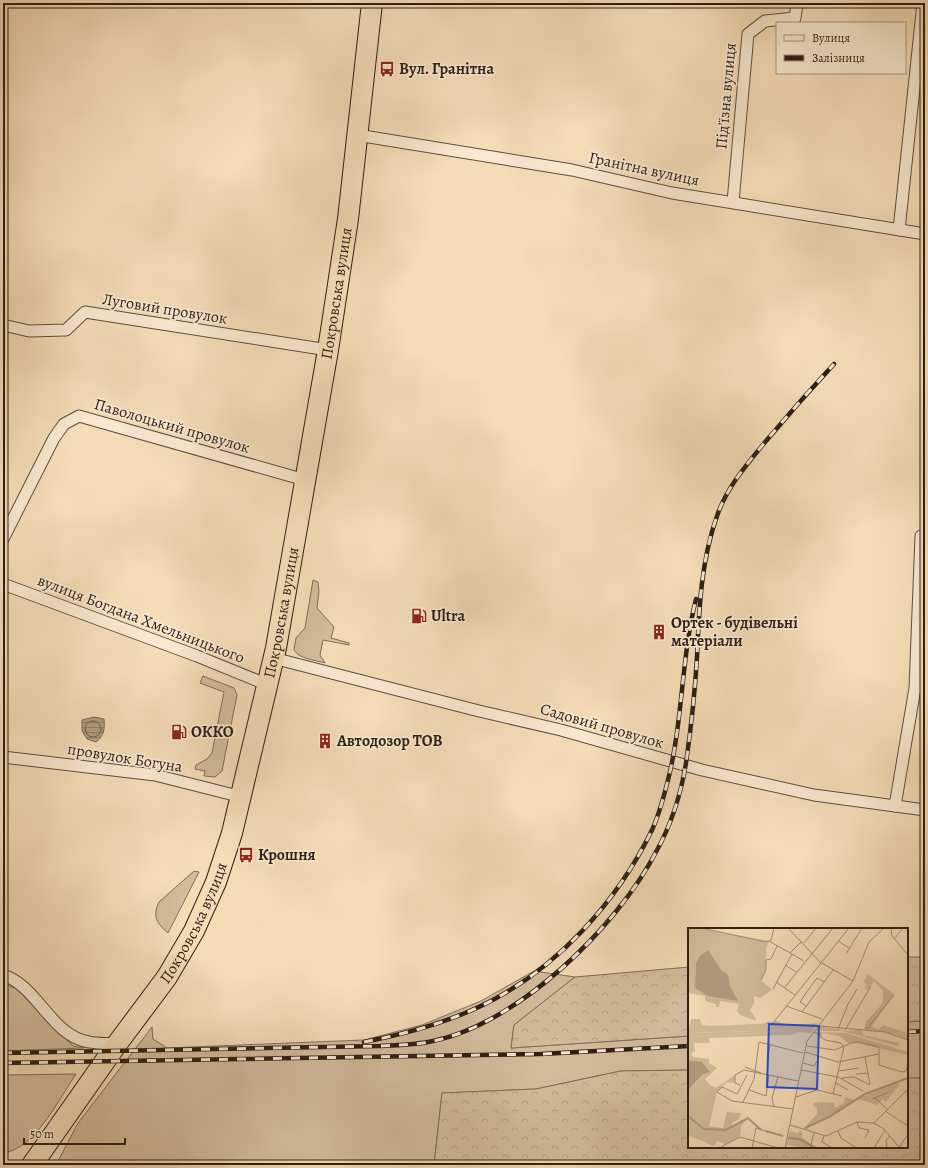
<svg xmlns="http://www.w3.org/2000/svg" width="928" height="1168" font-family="Alegreya,serif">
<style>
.grass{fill:#d3bc9c;stroke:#806e5a}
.forest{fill:url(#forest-crowns);stroke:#806e5a}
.water{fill:url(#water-rules);stroke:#7c6a57}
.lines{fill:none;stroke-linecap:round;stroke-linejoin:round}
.shore{stroke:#6e5e4c;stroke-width:1}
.street-casing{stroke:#5e4e3f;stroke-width:13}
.highway-casing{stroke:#2c1f17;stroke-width:22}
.street{stroke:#f8e8d0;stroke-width:11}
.highway{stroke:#f5dcb7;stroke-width:20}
.rail-casing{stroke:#2c1f17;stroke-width:4.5}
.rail{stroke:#f8e8d0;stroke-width:3;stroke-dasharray:9;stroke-linecap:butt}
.labels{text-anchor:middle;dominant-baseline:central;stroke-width:3.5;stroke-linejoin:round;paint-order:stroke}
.poi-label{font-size:16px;font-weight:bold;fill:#2c1f17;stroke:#f8e8d0;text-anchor:start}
.street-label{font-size:16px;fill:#2c1f17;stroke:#f8e8d0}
.inset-river{fill:none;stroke:#b19c81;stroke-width:2}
.inset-road{fill:none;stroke:#a59077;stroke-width:1}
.view{fill:#1d4ed8;fill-opacity:0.15;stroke:#1d4ed8;stroke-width:2}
.inset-edge{fill:none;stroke:#2c1f17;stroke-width:2}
</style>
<defs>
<pattern id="forest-crowns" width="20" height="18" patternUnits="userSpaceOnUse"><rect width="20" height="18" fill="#d3bc9c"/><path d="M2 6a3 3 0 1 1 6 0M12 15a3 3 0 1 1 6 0" fill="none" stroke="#b5a186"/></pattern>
<pattern id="water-rules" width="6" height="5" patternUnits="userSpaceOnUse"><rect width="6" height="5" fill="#b19c81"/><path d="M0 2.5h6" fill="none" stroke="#907f69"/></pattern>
</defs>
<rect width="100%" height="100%" fill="#f5dcb7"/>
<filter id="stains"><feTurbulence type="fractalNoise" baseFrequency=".005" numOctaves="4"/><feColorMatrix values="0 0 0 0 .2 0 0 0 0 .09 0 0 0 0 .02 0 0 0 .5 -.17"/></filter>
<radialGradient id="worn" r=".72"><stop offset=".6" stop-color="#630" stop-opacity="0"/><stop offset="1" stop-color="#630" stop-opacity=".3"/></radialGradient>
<g class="grass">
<path d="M313,580l5,2 1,9 -2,17 17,19 -3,11 18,5v2l-26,-5 -3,15 5,8c-10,-3 -26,-4 -31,-13l2,-12 9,-10z"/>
<polygon points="203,676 234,688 237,695 222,771 215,777 204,776 205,771 195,769 196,765 207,759 212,753 224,692 200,683"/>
<path d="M194,871l5,1 -31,61c-11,-9 -16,-17 -9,-31z"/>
<path d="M534,971l41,6 -61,48 -3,23 178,-12v34l-68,1 -85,18 -94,4 -8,71c-126,-1 -252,1 -378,1l22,-42 74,-96 1,12 14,9 197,-8 58,-15 59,-24z"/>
<polygon points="3,983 17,989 73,1046 84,1048 3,1051"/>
<polygon points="925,1021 925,1078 907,1078 907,1022"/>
<path d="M76,1074c-17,25 -41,75 -73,79v-78z"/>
</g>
<g class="forest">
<polygon points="907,957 925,957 925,1021 907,1022"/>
<polygon points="689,967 689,1036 511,1048 514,1025 575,977"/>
<polygon points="689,1070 689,1147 907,1147 907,1078 925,1078 925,1165 434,1165 442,1093 536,1089 621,1071"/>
</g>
<path class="water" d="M94,717l10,2c1,10 0,17 -8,23l-9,-3 -5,-8v-11z"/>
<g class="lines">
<circle class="shore" cx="93" cy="729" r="8"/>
<defs>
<g id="street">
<polyline points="357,135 572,170 672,193 925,234"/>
<polyline points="733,202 748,34 765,21 795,18 797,3"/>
<polyline points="899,230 923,3"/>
<polyline points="3,325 29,331 66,330 85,312 328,350"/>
<polyline points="3,539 54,438 64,424 79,416 305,480"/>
<polyline points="3,584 197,656 268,685"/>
<polyline points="273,658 479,711 561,730 702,770 814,795 925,810"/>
<polyline points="3,757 155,775 242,797"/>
<polyline points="895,806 915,688 921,536"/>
<path d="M3,975c35,11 48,61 86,67 9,2 19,1 28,2"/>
</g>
<g id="highway">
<path id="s1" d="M32,1165l85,-121 50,-67 27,-46 22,-49 16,-49 44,-185 52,-298 20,-131 24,-216"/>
</g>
</defs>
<use href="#street" class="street-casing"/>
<use href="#highway" class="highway-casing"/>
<use href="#street" class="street"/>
<use href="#highway" class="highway"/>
<defs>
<g id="rail">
<polyline points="907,1032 925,1031"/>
<path d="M364,1042c41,-8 82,-19 119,-37 74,-36 134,-103 169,-175 7,-15 12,-34 16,-50 15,-59 13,-121 28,-181"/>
<path d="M3,1053l377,-7c18,-1 36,-1 53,-5 85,-17 184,-114 223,-189 15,-27 25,-58 30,-89 5,-35 9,-71 11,-106 2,-48 4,-96 20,-141 10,-29 30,-52 49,-75 22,-26 45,-52 68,-77"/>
<polyline points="3,1063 541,1054 689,1046"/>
</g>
</defs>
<use href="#rail" class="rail-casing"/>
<use href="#rail" class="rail"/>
</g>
<defs>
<symbol id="bus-bare" viewBox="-9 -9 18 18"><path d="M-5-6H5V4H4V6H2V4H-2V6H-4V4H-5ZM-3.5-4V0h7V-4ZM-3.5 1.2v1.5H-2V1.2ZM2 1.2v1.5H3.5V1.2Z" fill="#8f2418" stroke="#f8e8d0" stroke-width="2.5" paint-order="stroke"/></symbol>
<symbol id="fuel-bare" viewBox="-9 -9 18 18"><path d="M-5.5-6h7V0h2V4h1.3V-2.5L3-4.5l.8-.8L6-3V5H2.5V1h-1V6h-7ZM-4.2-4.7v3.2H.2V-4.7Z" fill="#8f2418" stroke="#f8e8d0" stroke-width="2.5" paint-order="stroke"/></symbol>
<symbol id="building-bare" viewBox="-9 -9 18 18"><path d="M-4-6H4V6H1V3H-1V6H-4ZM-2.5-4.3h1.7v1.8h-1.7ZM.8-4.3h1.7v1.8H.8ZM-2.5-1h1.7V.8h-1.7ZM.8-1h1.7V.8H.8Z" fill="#8f2418" stroke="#f8e8d0" stroke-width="2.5" paint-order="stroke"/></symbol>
</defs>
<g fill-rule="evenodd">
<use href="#bus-bare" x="376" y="58" width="22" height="22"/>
<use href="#fuel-bare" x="408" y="605" width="22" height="22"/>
<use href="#building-bare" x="648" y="621" width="22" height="22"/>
<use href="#fuel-bare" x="168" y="721" width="22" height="22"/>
<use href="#building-bare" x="314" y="730" width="22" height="22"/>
<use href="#bus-bare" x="235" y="844" width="22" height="22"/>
</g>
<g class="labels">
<g class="poi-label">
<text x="399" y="69">Вул. Гранітна</text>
<text x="431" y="616">Ultra</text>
<text x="671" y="623">Ортек - будівельні<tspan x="671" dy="18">матеріали</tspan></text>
<text x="191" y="732">ОККО</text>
<text x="337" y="741">Автодозор ТОВ</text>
<text x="258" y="855">Крошня</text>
</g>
<g class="street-label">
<text transform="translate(726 96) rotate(-85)">Підʼїзна вулиця</text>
<text transform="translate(644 169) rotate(12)">Гранітна вулиця</text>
<text stroke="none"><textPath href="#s1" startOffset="940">Покровська вулиця</textPath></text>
<text transform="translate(165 309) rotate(9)">Луговий провулок</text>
<text transform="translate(172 426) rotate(16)">Паволоцький провулок</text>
<text stroke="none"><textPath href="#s1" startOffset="616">Покровська вулиця</textPath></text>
<text transform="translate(141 619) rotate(21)">вулиця Богдана Хмельницького</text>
<text transform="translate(602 726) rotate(16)">Садовий провулок</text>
<text transform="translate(125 758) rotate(9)">провулок Богуна</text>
<text stroke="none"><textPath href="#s1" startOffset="292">Покровська вулиця</textPath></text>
</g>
</g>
<g transform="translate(688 928)">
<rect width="220" height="220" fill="#f5dcb7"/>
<path d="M0,0h13l68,13 -3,8v21l-5,10 11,10 -12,8 -6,-2v7l-4,7 7,11 -17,-6 -3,-4 2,-7 -19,-3 -1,6h-3v-3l-11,-3v-5l-17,-3zM180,46l26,20 -22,32 6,4 5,-5 25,8v7l-13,-6 -31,-5 2,-7 16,-18 1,-7v-6l-9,-10 -6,9 -3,-1 1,-6 -3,-1zM130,95l-7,10 -12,-1 -9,3h-2l3,-4 -103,6v-4l97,-3 10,-1 1,-4zM132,98l27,5 15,-2 1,6 36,8 -1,3 -56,-15h-27zM127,104l31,1 62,19v3l-55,-13 -5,1 -9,-7 -16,-3 -2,4zM47,147v8l-8,-1 -10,10 -8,34 14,2 4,-16 14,1 -2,6 -7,4v3l16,-8 -7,8 -1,11 -14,7 -9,-3 -3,5 -26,-11v-38l18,-2 -1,-6 5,-4 6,3zM209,154l2,3 -13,17 -3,-3 -6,6 -19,-6 -29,18 -17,6 -5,7 -4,-1 14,-15v-6l-4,-2 1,-4 20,1 1,5 9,-5 1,-6 10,3z" fill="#d3bc9c"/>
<path d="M3,91h9l2,6 8,1 63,-3 2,-3 9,4 12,1 -1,4 -10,1 -97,3zM103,103l-3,4 -79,3 1,5h-16l1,8 -4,3 2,3 16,2v4l8,5 -12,11 5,6 -5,4 2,6 -19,2v-7l14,-15 8,-3 -16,-11 -6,-1v-23z" fill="#d3bc9c"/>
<path d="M17,178l7,1 -4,19 -8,-2 3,-7 -2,-3zM0,190l14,11 24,1 6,-3 3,3 -11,11h-7l-3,5 -26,-11z" fill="#d3bc9c"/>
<path d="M114,202v7l9,7 -1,4 -24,-3 4,-14 7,2z" fill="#d3bc9c"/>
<path d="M20,22l13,20 7,5 2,11 8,15 -30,-5 -13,-8 1,-25 4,-7zM0,132l14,2 8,10 -8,3 -14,15z" fill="#b19c81"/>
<path class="inset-river" d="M0,188l16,13 22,1 22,-12 13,12M117,200l24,-11 36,-23 43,-16M78,203l17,5M100,210l11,1 17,9"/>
<path class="inset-road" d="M13,0l65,14 5,-2 3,-12M100,0l32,34 33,19M203,0l1,8 16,19M206,11l9,-11M81,13l35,20M150,13l11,7M116,15l12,-15M102,25l12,-12M158,26l16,-26M97,37l11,7M73,52l5,-10v-10l5,-1 6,-13M88,54l19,13M97,59l48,-59M85,61l19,-35M98,78l36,13M118,78l-6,-4 6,-9 11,-15 7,4M114,84l31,-42M78,95h7l76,-95M132,98l65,6 23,8M150,101l10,-25 9,-15M157,102l26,-44M178,102l28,-35M126,104l11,8 16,3 3,4M119,118l28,4 16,-7 8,-1 20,5v7M117,124l33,10 41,-8v11l23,7 4,-1 2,-8M80,130l2,-14M115,135l11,3 5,-8M57,139l16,6M113,142l37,7 25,14M151,143l20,-3M168,146l12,-1M59,147l-10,19 -15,-7 -5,5 15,9 61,8M154,150l12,-1 16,8 -5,-28M148,155l12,7M52,157l-5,-2v-8l9,-5 54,11M61,162l17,6 3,-21M145,166l11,-47M108,169l21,-7 25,6M187,170l12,11M184,171l17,-7M55,174l11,-23 5,-37 44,11M86,179l-2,-9 6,-21M197,183l23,15M169,194l2,6 10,2 -4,8M186,195l10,6 14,17 6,2M102,197l36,11 31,-14 17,1 34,-34M150,203l3,7 16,10M136,208l-2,6 10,6M212,218l8,-12M33,219l19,-10 38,11M64,220l4,-20 12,4M97,220l22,-107 46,-60 16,-39 15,-14M122,220l4,-15M186,220l11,-18M199,220l-1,-8 4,-4"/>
<path class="view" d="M81,96l50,2 -2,63 -50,-2z"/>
<rect width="220" height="220" class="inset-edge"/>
</g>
<rect width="928" height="1168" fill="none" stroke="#f5dcb7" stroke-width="16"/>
<rect x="4" y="4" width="920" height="1160" fill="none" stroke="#2c1f17" stroke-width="2"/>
<rect x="8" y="8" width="912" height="1152" fill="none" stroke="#2c1f17"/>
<rect x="776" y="22" width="130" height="52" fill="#f8e8d0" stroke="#a69886"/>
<rect x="784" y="35" width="20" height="6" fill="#f8e8d0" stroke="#a69886"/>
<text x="812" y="42" font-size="12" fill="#2c1f17">Вулиця</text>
<rect x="784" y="55" width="20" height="6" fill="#2c1f17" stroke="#a69886"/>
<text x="812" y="62" font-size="12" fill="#2c1f17">Залізниця</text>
<path d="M24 1138v6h101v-6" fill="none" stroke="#2c1f17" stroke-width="2"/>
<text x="30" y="1138" font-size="12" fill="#2c1f17" stroke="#f8e8d0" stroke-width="3" paint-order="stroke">50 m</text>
<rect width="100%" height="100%" filter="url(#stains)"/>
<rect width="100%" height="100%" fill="url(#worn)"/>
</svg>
